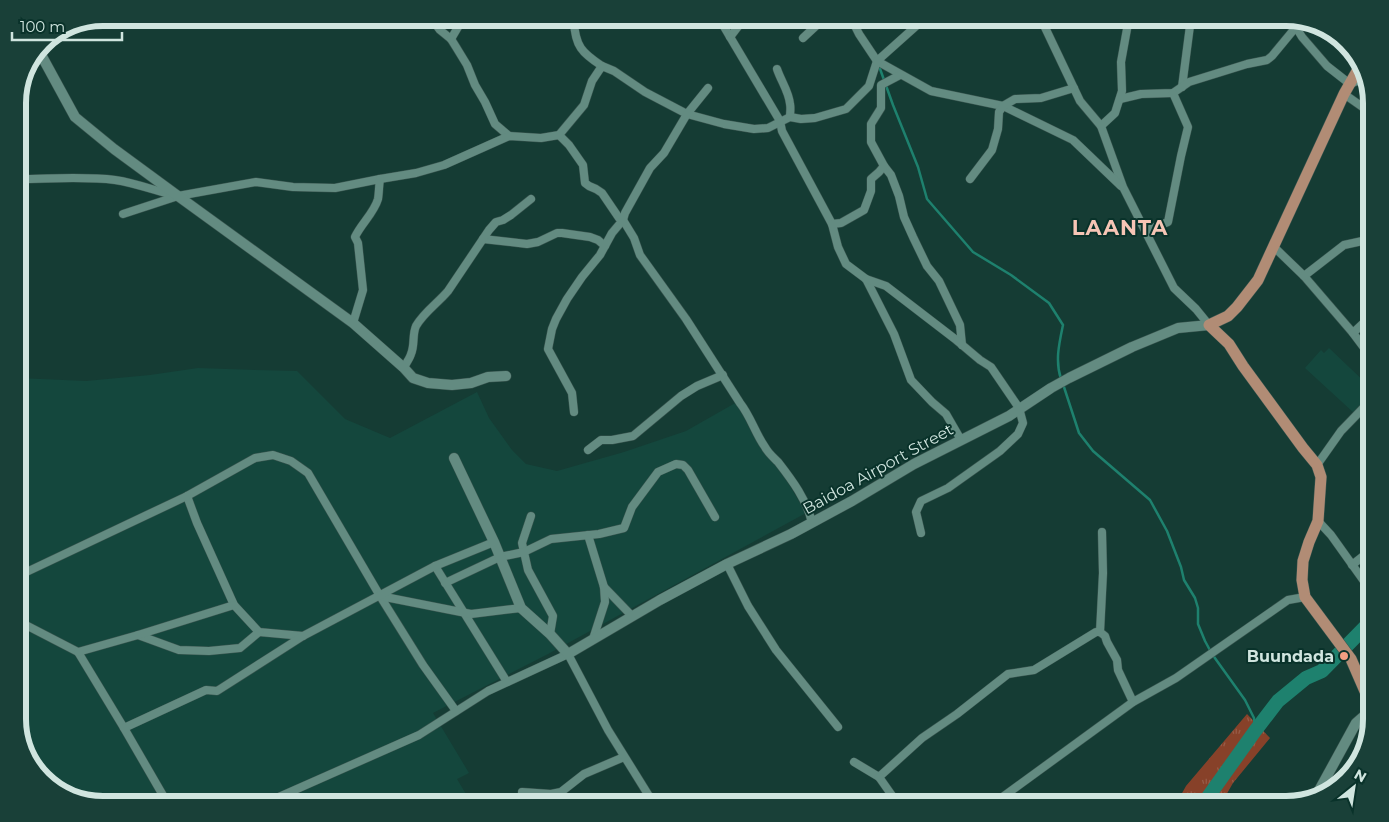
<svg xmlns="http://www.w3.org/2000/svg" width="1389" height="822" font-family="Montserrat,sans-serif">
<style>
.built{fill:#14473d}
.grass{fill:url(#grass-tufts)}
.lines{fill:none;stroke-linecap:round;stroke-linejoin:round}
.stream{stroke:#1e816e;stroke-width:2.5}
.river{stroke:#1e816e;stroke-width:14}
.street-casing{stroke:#39554f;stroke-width:9}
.secondary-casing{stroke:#39554f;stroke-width:11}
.primary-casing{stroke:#39554f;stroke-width:12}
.street{stroke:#638b81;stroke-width:8}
.secondary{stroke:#638b81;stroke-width:10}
.primary{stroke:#b18c75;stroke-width:11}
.poi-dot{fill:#f39f82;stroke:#09322a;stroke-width:2}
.labels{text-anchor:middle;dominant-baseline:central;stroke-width:4;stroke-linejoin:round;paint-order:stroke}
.street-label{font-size:16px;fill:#d0e5df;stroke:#09322a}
.poi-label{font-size:16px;font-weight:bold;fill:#d0e5df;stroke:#09322a;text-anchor:end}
.district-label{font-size:21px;font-weight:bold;letter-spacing:1px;fill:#f6c5b5;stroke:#09322a}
.rim{fill:none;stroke:#d0e5df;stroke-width:6}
</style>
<defs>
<pattern id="grass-tufts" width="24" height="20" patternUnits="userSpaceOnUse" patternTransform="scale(1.25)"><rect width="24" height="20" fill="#874129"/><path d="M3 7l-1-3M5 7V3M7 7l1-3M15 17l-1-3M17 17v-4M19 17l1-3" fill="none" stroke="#975c48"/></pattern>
</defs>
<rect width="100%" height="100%" fill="#153c34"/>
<g class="built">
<polygon points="1329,348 1371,388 1371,394 1354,413 1305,368 1321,350 1324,353"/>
<polygon points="198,368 256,370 297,371 345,419 390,438 477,392 489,418 512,450 526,464 557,471 624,452 686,431 737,402 745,415 748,425 776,466 780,469 806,513 548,654 433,713 469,773 457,779 472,804 103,804 60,793 29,762 18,724 18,378 86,381 150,375"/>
</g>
<polygon class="grass" points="1247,714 1270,738 1233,783 1221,804 1176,804 1186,786"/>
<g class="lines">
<g class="stream">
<path d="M879,66l14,39 25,62 9,32 46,53 38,23 38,28 14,22c-4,19 -8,36 -2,54"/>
<polyline points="1063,384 1079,433 1093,451 1150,500 1167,531 1181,567 1184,580 1195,598 1198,608 1198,624 1205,641 1212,654 1245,700 1254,718 1255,731"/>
</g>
<polyline class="river" points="1203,804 1255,731 1278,701 1306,678 1322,671 1371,621"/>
<defs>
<g id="street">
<polyline points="1041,19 1080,101 1101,126 1123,187 1174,288 1196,309 1209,325"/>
<polyline points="1291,19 1302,37 1327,66 1350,84 1357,81 1367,84"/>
<polyline points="720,20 780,121 782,131 832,224 838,247 846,264 866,279 894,334 911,380 932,402 946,414 961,440"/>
<polyline points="852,20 859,34 877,61 931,91 1003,106 1073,140 1121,186"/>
<path d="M574,21c1,25 8,32 28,45"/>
<polyline points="434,22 440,30 451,39 456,47 467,65 475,85 485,102 495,124 509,136"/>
<polyline points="730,37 743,20"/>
<polyline points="803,38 818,24 831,20"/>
<polyline points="451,39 461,22"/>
<path d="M777,69c4,12 12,23 13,35 1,4 0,9 0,13"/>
<polyline points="900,75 881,85 881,108 871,124 871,142 884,166 891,175 899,196 904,217 913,237 927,266 939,281 960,325 962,345"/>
<polyline points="1182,87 1191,18"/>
<polyline points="1344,94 1364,108 1371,120"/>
<polyline points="1120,99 1141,94 1173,93 1189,82 1247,64 1267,60 1272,56 1296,27"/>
<polyline points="1101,126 1115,113 1122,91 1121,62 1129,18"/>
<path d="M559,135l10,10 14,20 2,18 4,3 7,3 6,4 17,25 4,2 11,18 6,17 46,64 54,84c11,14 15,30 25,44 3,6 8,10 13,15 14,18 29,38 34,61"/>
<path d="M18,179c32,0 65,-3 97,1 21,3 41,11 61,16"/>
<polyline points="970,179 992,150 998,129 999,112 1003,106 1015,99 1041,98 1074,88"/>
<polyline points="123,214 178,196 256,182 293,187 335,188 380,179 416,173 444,165 509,136 541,138 559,135 584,105 592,81 602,66 614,71 645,92 687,114 724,124 754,129 768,128 790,117 801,119 815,118 846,109 869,86 877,61 924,19"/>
<polyline points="832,224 841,223 864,210 871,191 871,179 879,172 884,166"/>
<polyline points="1145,231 1168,222 1181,156 1188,127 1173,93"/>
<polyline points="483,239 527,244 538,242 557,233 562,233 590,237 598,240 605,246"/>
<polyline points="1274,247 1304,276 1353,333 1371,357"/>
<polyline points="1304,276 1344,245 1367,240 1371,247"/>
<polyline points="866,279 886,286 955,339 980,360 991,367 1019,408 1023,423 1018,434 1000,451 948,488 921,501 916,512 921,533"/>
<path d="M353,323l10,-33 -5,-47 -3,-6c6,-13 19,-24 23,-38 1,-6 1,-14 2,-20"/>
<polyline points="1353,333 1371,316"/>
<path d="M404,368c2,-5 6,-10 7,-14 4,-9 1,-19 5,-28 8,-14 22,-23 32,-35l41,-61 7,-8 7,-2 8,-5 20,-16"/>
<polyline points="574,412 572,393 548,349 552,329 556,319 567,299 582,277 600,255 612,233 623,220 625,213 650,168 664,153 687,114 708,88"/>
<polyline points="588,450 601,440 612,440 633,436 681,396 697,386 723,375"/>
<polyline points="1317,465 1341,431 1371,400"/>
<polyline points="187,496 197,523 234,605 259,632 303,636"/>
<polyline points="531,516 522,543 528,570 553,616 550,634"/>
<polyline points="1318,521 1331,535 1371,591"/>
<polyline points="1102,532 1103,573 1100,632 1105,636 1107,642 1117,660 1118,670 1133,702"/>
<polyline points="588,535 604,587 605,602 593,639"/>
<polyline points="727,564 748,606 776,650 838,727"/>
<polyline points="1352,565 1371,550"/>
<polyline points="435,566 507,682"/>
<polyline points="18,576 187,496 255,458 273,455 291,461 308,473 380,596 423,665 456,711"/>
<polyline points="445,583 500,557 524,552 551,539 599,534 624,528 632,507 658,472 676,464 683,465 688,470 715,517"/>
<polyline points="604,587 632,616"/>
<polyline points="380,596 471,614 521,608"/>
<polyline points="18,621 78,652 124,728 206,690 217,691 303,636 435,566 494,542"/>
<polyline points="138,635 179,650 209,651 240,648 259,632"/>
<polyline points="78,652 138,635 234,605"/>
<polyline points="124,728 168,804"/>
<polyline points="854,762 879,777 922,738 957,714 1008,674 1034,670 1096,632 1100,632"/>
<polyline points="879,777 898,804"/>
<polyline points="522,792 551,794 561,792 584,774 624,757"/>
<polyline points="263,804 419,735 488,691 568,654 608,730 654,804"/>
<polyline points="993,804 1133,702 1176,678 1288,600 1305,597"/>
</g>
<g id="secondary">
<polyline points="39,51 75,117 114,149 178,196 353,323 404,368 413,378 428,383 452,385 471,383 488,377 506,376"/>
<polyline points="454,458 494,542 521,608 550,634 568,654 660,600 727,564 791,534 852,501 914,464 1009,416 1051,388 1069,378 1132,347 1178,328 1209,325"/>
<polyline points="1316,796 1356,723 1371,710"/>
</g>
<polyline id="primary" points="1361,64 1344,94 1258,280 1237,307 1228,316 1209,325 1229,344 1243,366 1303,448 1317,465 1321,477 1318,521 1309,542 1303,561 1302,580 1305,597 1351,659 1371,705"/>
</defs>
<use href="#street" class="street-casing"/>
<use href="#secondary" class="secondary-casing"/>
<use href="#primary" class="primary-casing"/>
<use href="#street" class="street"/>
<use href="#secondary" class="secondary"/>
<use href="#primary" class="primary"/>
</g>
<circle class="poi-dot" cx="1344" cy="656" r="5"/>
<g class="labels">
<g class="street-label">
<text transform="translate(878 469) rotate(-29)">Baidoa Airport Street</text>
</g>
<g class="poi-label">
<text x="1334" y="656">Buundada</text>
</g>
<g class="district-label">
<text x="1120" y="227">LAANTA</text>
</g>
</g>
<path d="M0 0H1389V822H0ZM103 26H1286A77 77 0 0 1 1363 103V719A77 77 0 0 1 1286 796H103A77 77 0 0 1 26 719V103A77 77 0 0 1 103 26Z" fill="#194038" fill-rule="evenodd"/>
<path class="rim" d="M103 26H1286A77 77 0 0 1 1363 103V719A77 77 0 0 1 1286 796H103A77 77 0 0 1 26 719V103A77 77 0 0 1 103 26Z"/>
<g transform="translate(1354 787) rotate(30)" stroke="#09322a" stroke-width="4" paint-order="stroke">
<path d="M0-4L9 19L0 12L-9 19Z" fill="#d0e5df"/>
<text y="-8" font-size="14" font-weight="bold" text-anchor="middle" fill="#d0e5df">N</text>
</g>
<path d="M12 32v8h110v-8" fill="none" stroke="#d0e5df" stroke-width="2.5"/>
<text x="20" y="32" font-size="15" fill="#d0e5df" stroke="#09322a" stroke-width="4" paint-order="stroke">100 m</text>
</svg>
